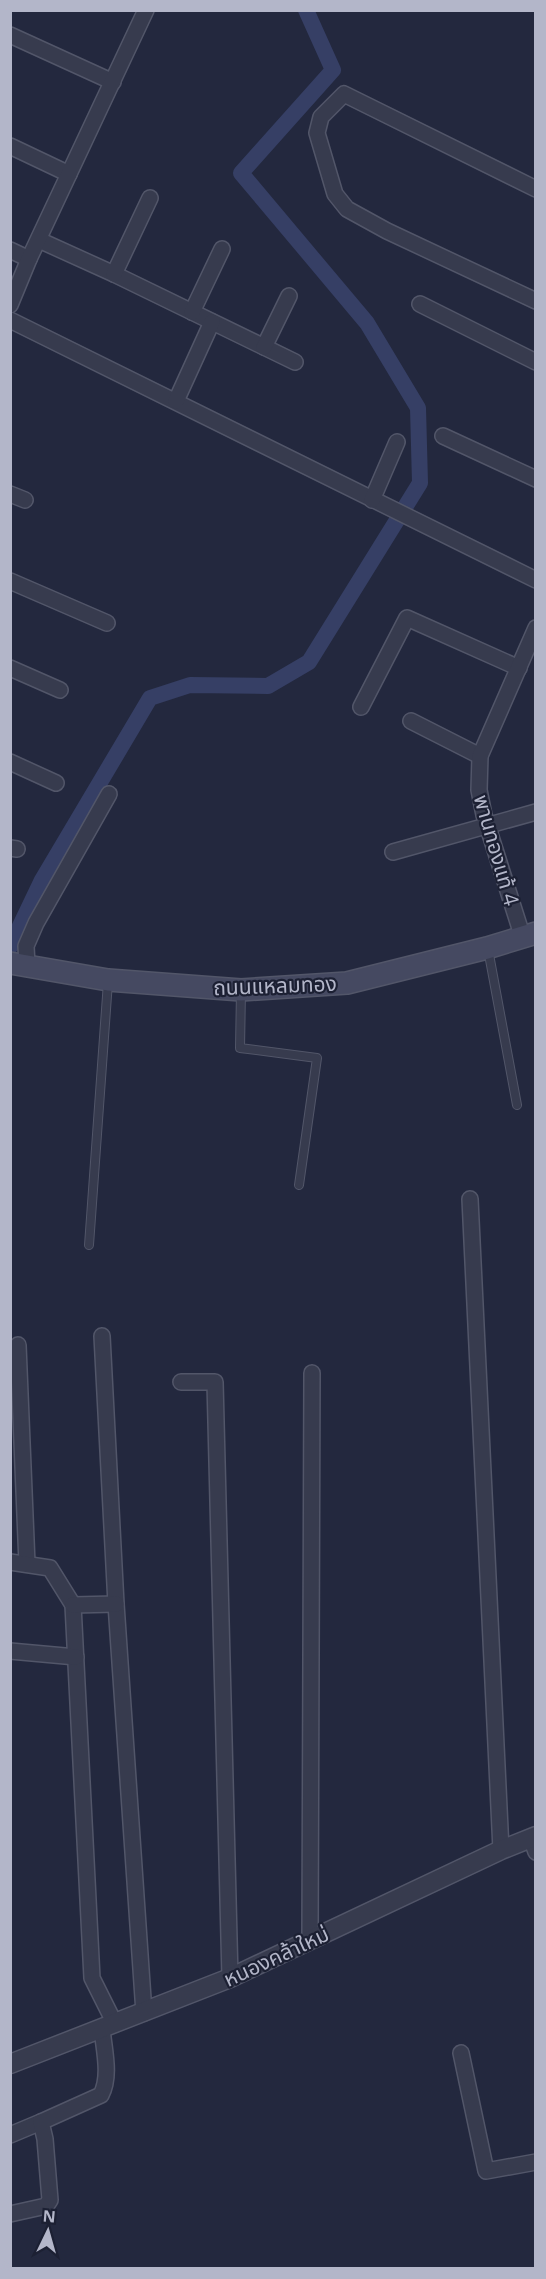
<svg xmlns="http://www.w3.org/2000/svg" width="546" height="2279" font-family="'Open Sans','Noto Sans Thai',sans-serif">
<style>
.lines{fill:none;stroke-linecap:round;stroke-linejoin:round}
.canal{stroke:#363f65;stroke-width:16}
.service-casing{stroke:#525669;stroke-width:10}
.minor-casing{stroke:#525669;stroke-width:18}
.tertiary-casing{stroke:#525669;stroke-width:21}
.secondary-casing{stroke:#525669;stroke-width:24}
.service{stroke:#373b4e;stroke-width:8}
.minor{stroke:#373b4e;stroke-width:15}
.tertiary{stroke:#373b4e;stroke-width:18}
.secondary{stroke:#454961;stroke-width:21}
.labels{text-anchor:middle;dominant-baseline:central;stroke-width:4.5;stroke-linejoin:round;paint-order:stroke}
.street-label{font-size:21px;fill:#b3b6c9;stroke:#1c2033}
</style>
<rect width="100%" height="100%" fill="#23283e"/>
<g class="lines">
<polyline class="canal" points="10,947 42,880 150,698 190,685 268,686 309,662 420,483 418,408 367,323 241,173 333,70 306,10"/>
<defs>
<g id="service">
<polyline points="488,949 517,1105"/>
<polyline points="241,991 240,1048 317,1058 299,1185"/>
<polyline points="89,1245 108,982"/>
</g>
<g id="minor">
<polyline points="10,35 113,82"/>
<polyline points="10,146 69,174"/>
<polyline points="536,189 344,94 321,117 317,133 335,194 347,209 387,231 536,301"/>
<polyline points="39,240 114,274 295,362"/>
<polyline points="10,250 29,259"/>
<polyline points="114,274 150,198"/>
<polyline points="420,304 536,362"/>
<polyline points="10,305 29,259 146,10"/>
<polyline points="192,312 222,249"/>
<polyline points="10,320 536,580"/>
<polyline points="264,347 289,296"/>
<polyline points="176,401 212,322"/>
<polyline points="443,436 536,479"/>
<polyline points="10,494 25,500"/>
<polyline points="372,500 397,442"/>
<polyline points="10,581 107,623"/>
<polyline points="10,668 60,690"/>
<polyline points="361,707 407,618 519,668"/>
<polyline points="411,721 480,756"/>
<polyline points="10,762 56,783"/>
<polyline points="10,848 17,849"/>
<polyline points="393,852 536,812"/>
<polyline points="523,938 484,815 479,790 480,756 536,628"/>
<polyline points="27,966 26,946 36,923 109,794"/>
<polyline points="470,1199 501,1850"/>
<polyline points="102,1336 116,1604 144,2013"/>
<polyline points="18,1345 27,1564"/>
<polyline points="181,1382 215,1382 230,1978"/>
<polyline points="10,1562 50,1568 73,1605 92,1978 115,2024"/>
<polyline points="73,1605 116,1604"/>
<polyline points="10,1651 76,1657"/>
<polyline points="531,1838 536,1852"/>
<polyline points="310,1940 312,1373"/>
<polyline points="461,2053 486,2171 536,2162"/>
<polyline points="10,2135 41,2122"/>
<path d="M10,2214l36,-8 4,-6 -5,-61 -4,-17 60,-27c10,-19 3,-45 1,-66"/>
</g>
<polyline id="tertiary" points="10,2064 230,1978 501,1850 536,1836"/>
<polyline id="secondary" points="10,963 108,980 241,990 347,983 487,948 536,933"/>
</defs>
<use href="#service" class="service-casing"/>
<use href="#minor" class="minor-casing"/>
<use href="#tertiary" class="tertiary-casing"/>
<use href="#secondary" class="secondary-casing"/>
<use href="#service" class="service"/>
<use href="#minor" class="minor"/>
<use href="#tertiary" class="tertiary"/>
<use href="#secondary" class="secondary"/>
</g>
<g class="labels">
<g class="street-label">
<text transform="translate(497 850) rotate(74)">พานทองแท้ 4</text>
<text transform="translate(275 985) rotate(-2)">ถนนแหลมทอง</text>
<text transform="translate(276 1956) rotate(-25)">หนองคล้าใหม่</text>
</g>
</g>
<rect width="546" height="2279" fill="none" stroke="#b3b6c9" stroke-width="24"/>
<g transform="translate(48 2231) rotate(5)" stroke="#1c2033" stroke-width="4.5" paint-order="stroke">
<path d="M0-4.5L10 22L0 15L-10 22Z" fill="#b3b6c9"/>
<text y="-9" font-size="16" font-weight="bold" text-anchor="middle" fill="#b3b6c9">N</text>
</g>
</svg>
